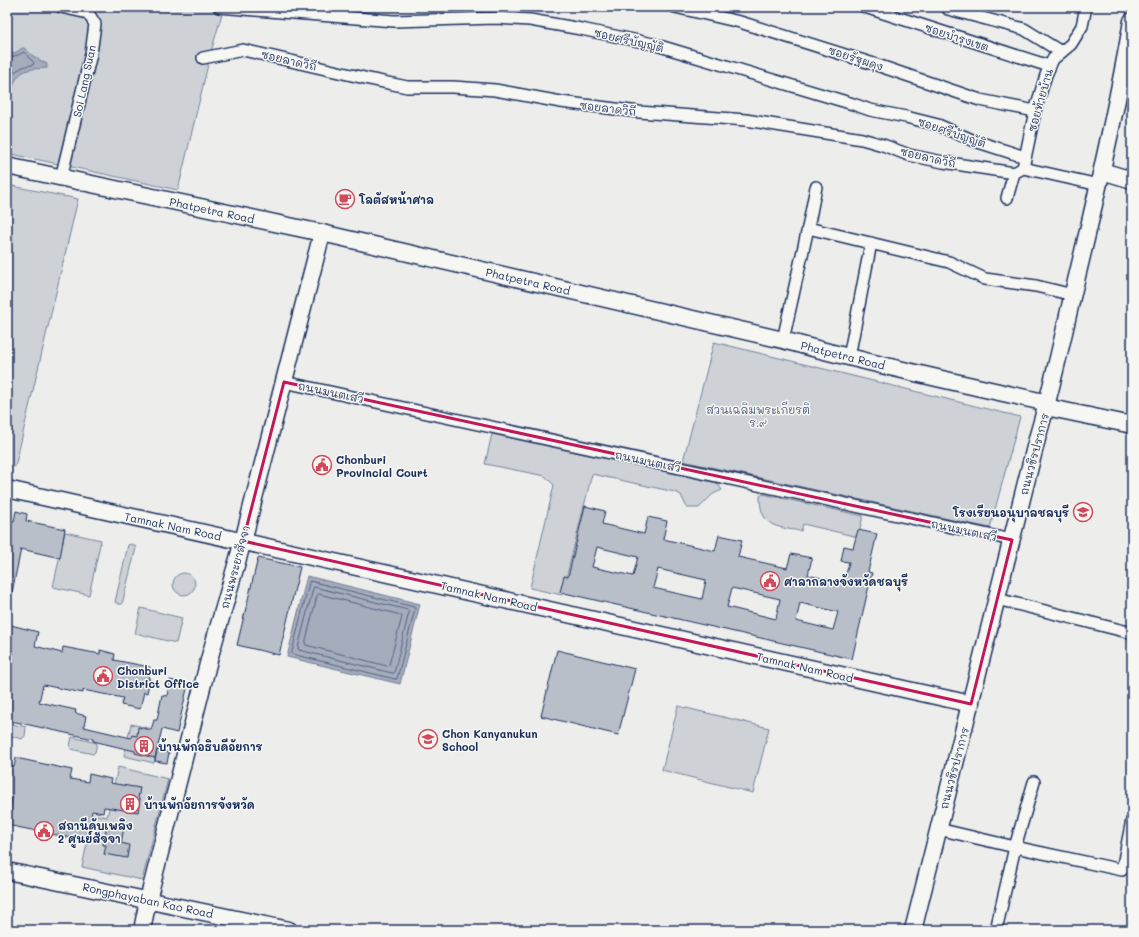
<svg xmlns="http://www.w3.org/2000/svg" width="1139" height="937" font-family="Mali,'Playpen Sans Thai',sans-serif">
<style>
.green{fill:#ced2d7;stroke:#74809a}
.water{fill:#a5acbc;stroke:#6e7a96}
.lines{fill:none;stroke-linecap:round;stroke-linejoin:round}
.shore{stroke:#526184;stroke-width:1}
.building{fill:#b9bfc8;stroke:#1b2f5e;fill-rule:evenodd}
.street-casing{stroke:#1b2f5e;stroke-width:14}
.secondary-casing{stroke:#1b2f5e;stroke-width:19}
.street{stroke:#f6f6f2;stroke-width:11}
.secondary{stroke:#f6f6f2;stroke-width:16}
.marked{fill:none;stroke:#c2185b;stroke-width:3;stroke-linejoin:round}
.labels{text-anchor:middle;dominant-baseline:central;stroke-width:3;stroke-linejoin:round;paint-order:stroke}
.street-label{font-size:11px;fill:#1b2f5e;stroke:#f6f6f2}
.poi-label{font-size:11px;font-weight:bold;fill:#1b2f5e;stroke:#f6f6f2;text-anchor:start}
.park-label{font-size:11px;fill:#48587c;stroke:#f6f6f2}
</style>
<rect width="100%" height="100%" fill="#edeeec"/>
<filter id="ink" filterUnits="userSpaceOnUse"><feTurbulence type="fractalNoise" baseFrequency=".025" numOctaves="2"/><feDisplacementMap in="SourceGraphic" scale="8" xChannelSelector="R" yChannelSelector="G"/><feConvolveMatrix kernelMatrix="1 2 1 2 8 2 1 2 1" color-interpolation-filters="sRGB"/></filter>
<g filter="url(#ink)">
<g class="green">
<polygon points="7,7 41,7 88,18 90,9 91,7 224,7 211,52 178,190 7,153"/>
<polygon points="7,185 78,199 15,467 7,465"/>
<polygon points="714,342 1020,417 990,528 683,461"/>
<polygon points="492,434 717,483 722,490 713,494 699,508 687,508 681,495 675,492 592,474 562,595 530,588 554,485 545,476 485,464"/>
<path d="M763,494l100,22 -5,21 -55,-13 -2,7c-25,-4 -41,-4 -41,-35z"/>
<polygon points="65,532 101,540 89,595 53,587"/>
<polygon points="131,544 135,546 136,548 122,604 118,604 115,602 128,545"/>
<circle cx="184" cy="584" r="11"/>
<polygon points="141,608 182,618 176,643 135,633"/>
<polygon points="678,706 769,728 753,793 662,770"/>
<polygon points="7,723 26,727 25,736 22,739 7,735"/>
<polygon points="131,724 161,731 154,763 124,756"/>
<polygon points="72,737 97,743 95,752 93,754 71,749 70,746"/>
<polygon points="118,767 168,779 142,880 82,867 93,814 107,817"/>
</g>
<g class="water">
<path d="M22,48h2c4,3 7,7 11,9 4,4 8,4 12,7v4c-6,1 -13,0 -19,2 -15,4 -16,21 -18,34l-3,2v-12l4,-11v-8l-4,-6v-15l10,-2z"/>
<polygon points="307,576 420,604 400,684 287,657"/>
</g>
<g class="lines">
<g class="shore">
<path d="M7,58l11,-3 6,-3 10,11 -1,2c-7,0 -13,3 -18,7l-4,-4h-4"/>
<polygon points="310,581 414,607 415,609 397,679 395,679 292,654 292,652"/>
<polygon points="314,587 408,610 409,612 394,673 392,673 299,650 298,648 313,589"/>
<polygon points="319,594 401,615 402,617 389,665 387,666 306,645 305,644 317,596"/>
</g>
</g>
<g class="building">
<path d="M585,506l20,5 -3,13 42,10 4,-17 19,4 -4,18 52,12 4,-16 23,5 -4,17 49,11 4,-14 21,4 -4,17 36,8 5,-21 -8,-1 3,-15 9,2 5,-18 19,4 -9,38 4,1 -20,86 -292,-67 4,-16 4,1zM597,547l41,10 -5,19 -41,-9zM658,569l48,11 -4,19 -49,-11zM732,588l48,11 -4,20 -49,-12zM800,603l38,9 -5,18 -37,-9z"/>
<polygon points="16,511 27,514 26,521 65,529 60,558 21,549 11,597 7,597 7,520 14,521"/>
<polygon points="258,558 300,567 279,655 237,645"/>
<polygon points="7,624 38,632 35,646 62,653 63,647 100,654 100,650 115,654 114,660 150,667 148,679 150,679 147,693 144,692 140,709 121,705 123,698 83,690 83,693 43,685 39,702 76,710 75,713 86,716 84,727 131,738 132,735 137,736 138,727 151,730 154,720 157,720 162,695 167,696 170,680 188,684 177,733 162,729 155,758 135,753 135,751 93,741 93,739 7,720"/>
<polygon points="557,650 635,669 618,735 541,716"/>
<polygon points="157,750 169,753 167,763 155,761"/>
<polygon points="16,758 72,770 70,779 88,782 89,774 111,779 110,783 140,788 138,798 140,799 138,812 104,807 103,813 92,811 86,841 7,825 13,794 7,793 7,765 14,767"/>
<polygon points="107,825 124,828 121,843 129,845 127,858 104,854 106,845 103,845"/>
</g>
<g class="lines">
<defs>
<g id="street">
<polyline points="61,7 88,13 95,24 91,54 61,178"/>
<polyline points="219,7 394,21 496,18 530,20 581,29 653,44 853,104 870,110 906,117 938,125 972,140 1025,157"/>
<polyline points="675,7 740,22 877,65 980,100 1035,111"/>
<polyline points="865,7 1049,66"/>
<polyline points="948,9 1024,29 1061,52"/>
<polyline points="203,58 243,50 369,79 407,87 453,87 495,90 561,102 639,112 746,120 862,139 883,145 909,155 943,162 1014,173"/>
<polyline points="1023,168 1099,185"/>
<polyline points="1007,198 1014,173 1023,168 1035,111 1046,75 1053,59 1071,44 1082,26 1086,7"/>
<polyline points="808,228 949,262 985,279 1036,286 1073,295"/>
<polyline points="783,340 808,228 816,187"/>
<polyline points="849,357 871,243"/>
<polyline points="284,382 1012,540"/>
<polyline points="997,599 1132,633"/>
<polyline points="938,829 1015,847 1122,870 1132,820"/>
<polyline points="996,930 1015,847 1034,782"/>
</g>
<g id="secondary">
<path d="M7,166l315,67 461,107c87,24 176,43 265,63"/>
<polyline points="1102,171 1132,180"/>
<polyline points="1046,407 1132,425"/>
<polyline points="7,489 971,704"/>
<polyline points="7,871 289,930"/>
<polyline points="142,930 148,900 210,656 243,541 322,233"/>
<path d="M913,930l125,-495c14,-47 24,-94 35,-142 22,-90 43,-180 59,-272"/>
</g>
</defs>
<use href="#street" class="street-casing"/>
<use href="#secondary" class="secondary-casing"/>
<use href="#street" class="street"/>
<use href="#secondary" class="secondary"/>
</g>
</g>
<path class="marked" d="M284,382l728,158 -41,164 -728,-163z"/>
<defs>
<symbol id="cafe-ring" viewBox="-11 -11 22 22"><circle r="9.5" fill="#f6f6f2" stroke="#d1495b" stroke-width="1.5"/><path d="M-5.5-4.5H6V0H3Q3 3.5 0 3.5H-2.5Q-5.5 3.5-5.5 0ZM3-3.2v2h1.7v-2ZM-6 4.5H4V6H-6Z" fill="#d1495b"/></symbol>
<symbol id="civic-ring" viewBox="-11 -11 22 22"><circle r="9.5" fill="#f6f6f2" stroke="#d1495b" stroke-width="1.5"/><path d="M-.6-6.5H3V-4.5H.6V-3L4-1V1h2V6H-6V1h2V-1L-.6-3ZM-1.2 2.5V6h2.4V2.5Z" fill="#d1495b"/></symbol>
<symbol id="school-ring" viewBox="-11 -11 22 22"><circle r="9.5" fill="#f6f6f2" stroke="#d1495b" stroke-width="1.5"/><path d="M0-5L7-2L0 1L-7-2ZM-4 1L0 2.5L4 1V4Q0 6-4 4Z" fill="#d1495b"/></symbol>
<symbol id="building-ring" viewBox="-11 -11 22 22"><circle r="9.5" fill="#f6f6f2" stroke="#d1495b" stroke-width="1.5"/><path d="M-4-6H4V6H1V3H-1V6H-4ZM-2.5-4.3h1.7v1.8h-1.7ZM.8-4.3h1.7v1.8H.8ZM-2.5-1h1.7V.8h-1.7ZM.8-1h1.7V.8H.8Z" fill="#d1495b"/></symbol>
</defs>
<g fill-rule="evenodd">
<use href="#cafe-ring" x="334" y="188" width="22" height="22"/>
<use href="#civic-ring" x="311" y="454" width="22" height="22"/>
<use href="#school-ring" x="1072" y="501" width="22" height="22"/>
<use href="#civic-ring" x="759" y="570" width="22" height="22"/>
<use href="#civic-ring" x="92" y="665" width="22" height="22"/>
<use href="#school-ring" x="417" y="728" width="22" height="22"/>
<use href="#building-ring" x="133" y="735" width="22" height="22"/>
<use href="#building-ring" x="119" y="793" width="22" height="22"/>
<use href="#civic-ring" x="33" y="820" width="22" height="22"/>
</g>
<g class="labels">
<g class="street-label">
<text transform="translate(957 37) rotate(18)">ซอยบำรุงเขต</text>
<text transform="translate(629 40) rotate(13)">ซอยศรีบัญญัติ</text>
<text transform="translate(856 58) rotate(18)">ซอยรัฐผดุง</text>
<text transform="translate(289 60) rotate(13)">ซอยลาดวิถี</text>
<text transform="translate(84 81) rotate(-78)">Soi Lang Suan</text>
<text transform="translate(1040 100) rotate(-74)">ซอยท้ายบ้าน</text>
<text transform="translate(608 108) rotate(7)">ซอยลาดวิถี</text>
<text transform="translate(952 132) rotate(19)">ซอยศรีบัญญัติ</text>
<text transform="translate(928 157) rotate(13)">ซอยลาดวิถี</text>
<text transform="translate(212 210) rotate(12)">Phatpetra Road</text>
<text transform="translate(528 281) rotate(13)">Phatpetra Road</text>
<text transform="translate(843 355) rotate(14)">Phatpetra Road</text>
<text transform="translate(331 392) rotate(12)">ถนนมนตเสวี</text>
<text transform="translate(1034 454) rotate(-75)">ถนนวชิรปราการ</text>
<text transform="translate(648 461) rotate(12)">ถนนมนตเสวี</text>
<text transform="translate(173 526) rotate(12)">Tamnak Nam Road</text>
<text transform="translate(964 530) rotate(12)">ถนนมนตเสวี</text>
<text transform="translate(235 567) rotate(-75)">ถนนพระยาสัจจา</text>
<text transform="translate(489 596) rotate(13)">Tamnak Nam Road</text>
<text transform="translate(805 667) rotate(13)">Tamnak Nam Road</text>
<text transform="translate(954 768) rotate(-75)">ถนนวชิรปราการ</text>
<text transform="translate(148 900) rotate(12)">Rongphayaban Kao Road</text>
</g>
<g class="poi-label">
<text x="359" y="199">โลตัสหน้าศาล</text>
<text x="336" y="459">Chonburi<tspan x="336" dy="13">Provincial Court</tspan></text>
<text x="1069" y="512" text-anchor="end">โรงเรียนอนุบาลชลบุรี</text>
<text x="784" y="581">ศาลากลางจังหวัดชลบุรี</text>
<text x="117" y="670">Chonburi<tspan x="117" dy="13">District Office</tspan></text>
<text x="442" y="733">Chon Kanyanukun<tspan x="442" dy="13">School</tspan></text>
<text x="158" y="746">บ้านพักอธิบดีอัยการ</text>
<text x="144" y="804">บ้านพักอัยการจังหวัด</text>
<text x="58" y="825">สถานีดับเพลิง<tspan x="58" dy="13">2 ศูนย์สัจจา</tspan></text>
</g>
<g class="park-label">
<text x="758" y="409">สวนเฉลิมพระเกียรติ<tspan x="758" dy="13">ร.๙</tspan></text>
</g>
</g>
<rect width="1139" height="937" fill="none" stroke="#f6f6f2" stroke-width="24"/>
<rect x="12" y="12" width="1115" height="913" fill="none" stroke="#1b2f5e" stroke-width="1.5" filter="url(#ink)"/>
</svg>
